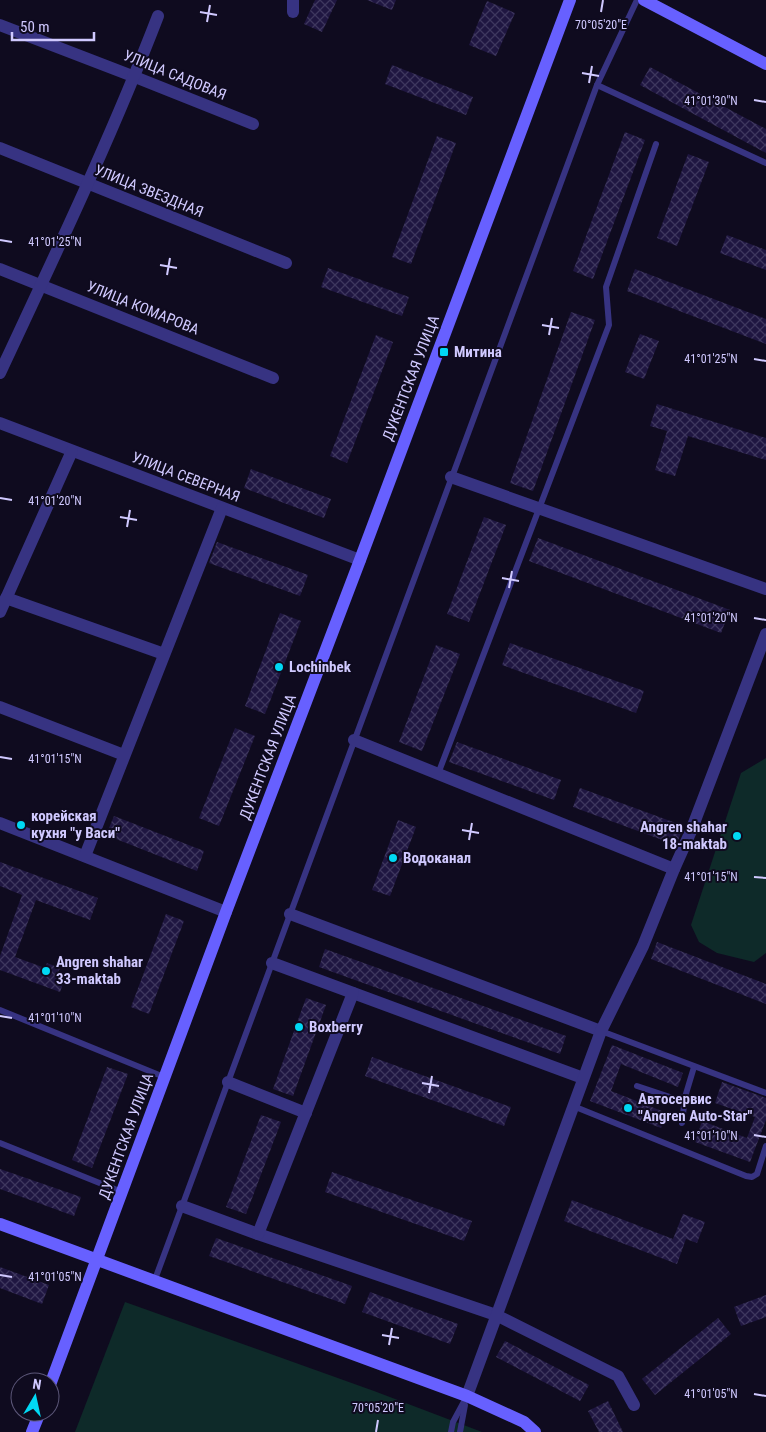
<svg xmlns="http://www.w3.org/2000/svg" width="766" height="1432" font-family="'Roboto Condensed',sans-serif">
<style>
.grass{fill:#0e2a29}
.building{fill:url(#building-cross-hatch)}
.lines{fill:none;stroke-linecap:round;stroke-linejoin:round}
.lane{stroke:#373382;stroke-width:6}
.street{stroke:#373382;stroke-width:12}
.secondary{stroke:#6760ff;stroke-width:12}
.ticks{fill:none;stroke:#d0c9ff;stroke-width:2}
.poi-dot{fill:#00d8f4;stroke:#0f0b1f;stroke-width:2}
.labels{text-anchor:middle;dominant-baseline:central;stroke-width:4;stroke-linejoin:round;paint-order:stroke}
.street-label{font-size:15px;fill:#d0c9ff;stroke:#0f0b1f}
.poi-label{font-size:15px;font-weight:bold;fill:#d0c9ff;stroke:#0f0b1f;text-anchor:start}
.ticks-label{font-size:12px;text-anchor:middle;fill:#d0c9ff;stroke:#0f0b1f;stroke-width:4;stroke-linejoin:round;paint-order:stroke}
</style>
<defs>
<pattern id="building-cross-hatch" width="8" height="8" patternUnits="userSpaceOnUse" patternTransform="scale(1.25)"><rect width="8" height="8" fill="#1f1641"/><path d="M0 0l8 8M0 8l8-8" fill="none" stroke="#3e375e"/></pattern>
</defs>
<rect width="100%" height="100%" fill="#0f0b1f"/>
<g class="grass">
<polygon points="766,758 766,953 754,962 717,953 699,942 691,925 741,773"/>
<polygon points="125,1302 374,1391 482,1432 75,1432"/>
</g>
<g class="building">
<polygon points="315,0 337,0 322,32 304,24"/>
<polygon points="367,0 396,0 392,10"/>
<polygon points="487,1 515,13 496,56 469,45"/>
<polygon points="392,65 473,97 466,115 385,84"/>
<polygon points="650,67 766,129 766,153 640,85"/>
<polygon points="625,132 645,140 593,279 573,271"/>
<polygon points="437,136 456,143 411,264 392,257"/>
<polygon points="688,154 709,162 677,246 657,238"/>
<polygon points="727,235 766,250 766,270 720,253"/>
<polygon points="328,268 409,297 402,316 321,287"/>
<polygon points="635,269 766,319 766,344 627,291"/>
<polygon points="571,312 595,320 533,491 510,483"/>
<polygon points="640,334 659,341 644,379 625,372"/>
<polygon points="376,335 393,342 347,463 330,456"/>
<polygon points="657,404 766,438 766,460 688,436 675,476 655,470 667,431 650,426"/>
<polygon points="251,469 331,499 324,518 244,488"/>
<polygon points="484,517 506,525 469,622 447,614"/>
<polygon points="538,538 730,610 721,633 529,561"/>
<polygon points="217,542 308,575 300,596 209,563"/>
<polygon points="280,613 301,621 265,714 245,706"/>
<polygon points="510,643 644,691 636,713 502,665"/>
<polygon points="436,645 460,654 422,751 399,742"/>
<polygon points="235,728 255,736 219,826 199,818"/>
<polygon points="457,742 561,780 554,800 449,762"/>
<polygon points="580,788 684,826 676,845 573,807"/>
<polygon points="114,816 204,851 197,871 106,835"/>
<polygon points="398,820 416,827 390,896 372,890"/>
<polygon points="0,862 98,898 90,920 36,900 15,957 45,968 47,963 60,968 58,973 66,975 60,992 0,970 0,956 22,895 0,886"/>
<polygon points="166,914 184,921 149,1014 131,1007"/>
<polygon points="657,942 766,984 766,1004 651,959"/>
<polygon points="325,949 566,1036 560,1054 319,967"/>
<polygon points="306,998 326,1005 293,1096 273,1089"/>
<polygon points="612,1045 683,1073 678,1087 621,1064 611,1091 667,1113 661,1128 590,1101"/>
<polygon points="372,1057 511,1107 504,1126 365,1076"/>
<polygon points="107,1067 128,1074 92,1168 72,1160"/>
<polygon points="722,1082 766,1098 766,1120 750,1162 695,1142 702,1121 747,1138 755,1117 715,1103"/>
<polygon points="261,1115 281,1122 246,1214 226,1207"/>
<polygon points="0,1169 81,1197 74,1216 0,1189"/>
<polygon points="332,1172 472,1221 464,1241 325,1192"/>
<polygon points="572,1200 673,1239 683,1214 705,1222 697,1243 686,1239 677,1264 564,1221"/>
<polygon points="216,1238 352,1286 345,1304 209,1256"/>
<polygon points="0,1267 49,1285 42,1304 0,1288"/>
<polygon points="370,1292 458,1324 450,1344 362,1312"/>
<polygon points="766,1295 766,1317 741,1326 734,1307"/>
<polygon points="718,1318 731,1334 655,1395 642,1379"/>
<polygon points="505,1341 589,1385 580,1401 496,1357"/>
<polygon points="608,1401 623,1432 599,1432 588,1411"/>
</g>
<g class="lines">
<g class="lane">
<polyline points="597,85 766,163"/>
<polyline points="438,774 609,325 606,287 656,144"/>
<polyline points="0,1010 164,1077"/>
<polyline points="601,1031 766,1093"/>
<polyline points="637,1086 676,1099 685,1097 694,1067"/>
<polyline points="573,1106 746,1176 752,1177 757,1174 766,1146"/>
<polyline points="682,1123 685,1097"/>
<polyline points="0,1143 122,1192"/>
<polyline points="154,1282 597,85 637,0"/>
<polyline points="451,1432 453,1422 467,1396"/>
<polyline points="460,1432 465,1405"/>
</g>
<g class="street">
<polyline points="293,0 293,12"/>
<polyline points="0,25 135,77 253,124"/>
<polyline points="0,148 286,263"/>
<polyline points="0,269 273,378"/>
<path d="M0,373c55,-118 111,-235 158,-357"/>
<polyline points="0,423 360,560"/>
<polyline points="451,477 766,589"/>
<polyline points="6,598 164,654"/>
<polyline points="0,612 72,451"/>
<polyline points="0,707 124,755"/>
<polyline points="354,740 674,869"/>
<polyline points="0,823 226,912"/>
<polyline points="85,856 222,508"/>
<polyline points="290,914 601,1031"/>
<polyline points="272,963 583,1078"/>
<polyline points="228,1082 306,1113"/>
<polyline points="182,1206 258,1234 496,1315 618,1376 634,1405"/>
<polyline points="258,1234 353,993"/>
<polyline points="467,1396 601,1031 643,946 674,869 691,831 766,634"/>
</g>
<g class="secondary">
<polyline points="644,0 766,64"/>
<polyline points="0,1224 467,1396 524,1422 535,1432"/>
<polyline points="50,1385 226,912 360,560 570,0"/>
<polyline points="32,1432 40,1412"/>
</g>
</g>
<path class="ticks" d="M200,12l17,3M601,12l2,-12M207,22l3,-17M582,73l17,3M589,83l3,-17M754,100l12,2M0,240l12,2M160,265l17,3M167,275l3,-17M542,325l17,3M549,335l3,-17M754,359l12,2M0,498l12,2M120,517l17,3M127,527l3,-17M502,578l17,3M509,588l3,-17M754,618l12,2M0,757l12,2M462,830l17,3M469,840l3,-17M754,877l12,1M0,1016l12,2M422,1083l17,3M429,1093l3,-17M754,1135l12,2M0,1275l12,2M382,1335l17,3M389,1345l3,-17M754,1394l12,2M376,1432l2,-12"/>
<g class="poi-dot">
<rect x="439" y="347" width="10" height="10" rx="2.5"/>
<circle cx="279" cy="667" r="5"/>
<circle cx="21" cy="825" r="5"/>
<circle cx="737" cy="836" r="5"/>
<circle cx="393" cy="858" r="5"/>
<circle cx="46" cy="971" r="5"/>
<circle cx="299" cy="1027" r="5"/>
<circle cx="628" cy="1108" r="5"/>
</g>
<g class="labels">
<g class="street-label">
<text transform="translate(175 75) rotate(22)">УЛИЦА САДОВАЯ</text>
<text transform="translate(149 191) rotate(22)">УЛИЦА ЗВЕЗДНАЯ</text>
<text transform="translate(143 308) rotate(22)">УЛИЦА КОМАРОВА</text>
<text transform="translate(411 378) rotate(-69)">ДУКЕНТСКАЯ УЛИЦА</text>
<text transform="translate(186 477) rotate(21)">УЛИЦА СЕВЕРНАЯ</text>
<text transform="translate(268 757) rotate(-69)">ДУКЕНТСКАЯ УЛИЦА</text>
<text transform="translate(126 1136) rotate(-70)">ДУКЕНТСКАЯ УЛИЦА</text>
</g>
<g class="poi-label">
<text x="454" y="352">Митина</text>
<text x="289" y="667">Lochinbek</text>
<text x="31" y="816">корейская<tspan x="31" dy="17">кухня "у Васи"</tspan></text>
<text x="727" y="827" text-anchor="end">Angren shahar<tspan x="727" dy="17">18-maktab</tspan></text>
<text x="403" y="858">Водоканал</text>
<text x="56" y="962">Angren shahar<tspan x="56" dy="17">33-maktab</tspan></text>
<text x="309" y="1027">Boxberry</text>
<text x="638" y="1099">Автосервис<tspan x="638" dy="17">"Angren Auto-Star"</tspan></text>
</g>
</g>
<g class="ticks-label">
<text x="601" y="29">70°05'20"E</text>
<text x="711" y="105">41°01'30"N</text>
<text x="55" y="246">41°01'25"N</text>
<text x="711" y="363">41°01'25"N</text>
<text x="55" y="505">41°01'20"N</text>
<text x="711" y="622">41°01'20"N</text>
<text x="55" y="763">41°01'15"N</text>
<text x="711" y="881">41°01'15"N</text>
<text x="55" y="1022">41°01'10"N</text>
<text x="711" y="1140">41°01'10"N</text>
<text x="55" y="1281">41°01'05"N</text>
<text x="711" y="1398">41°01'05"N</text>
<text x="378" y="1412">70°05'20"E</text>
</g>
<g transform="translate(35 1397) rotate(9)"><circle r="24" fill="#0f0b1f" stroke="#5c5779"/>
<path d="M0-4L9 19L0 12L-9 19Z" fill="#00d8f4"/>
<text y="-8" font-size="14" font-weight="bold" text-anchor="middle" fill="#d0c9ff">N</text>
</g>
<path d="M12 32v8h82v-8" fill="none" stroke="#d0c9ff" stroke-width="2.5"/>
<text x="20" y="32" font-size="15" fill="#d0c9ff" stroke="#0f0b1f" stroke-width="4" paint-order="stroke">50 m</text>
</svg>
